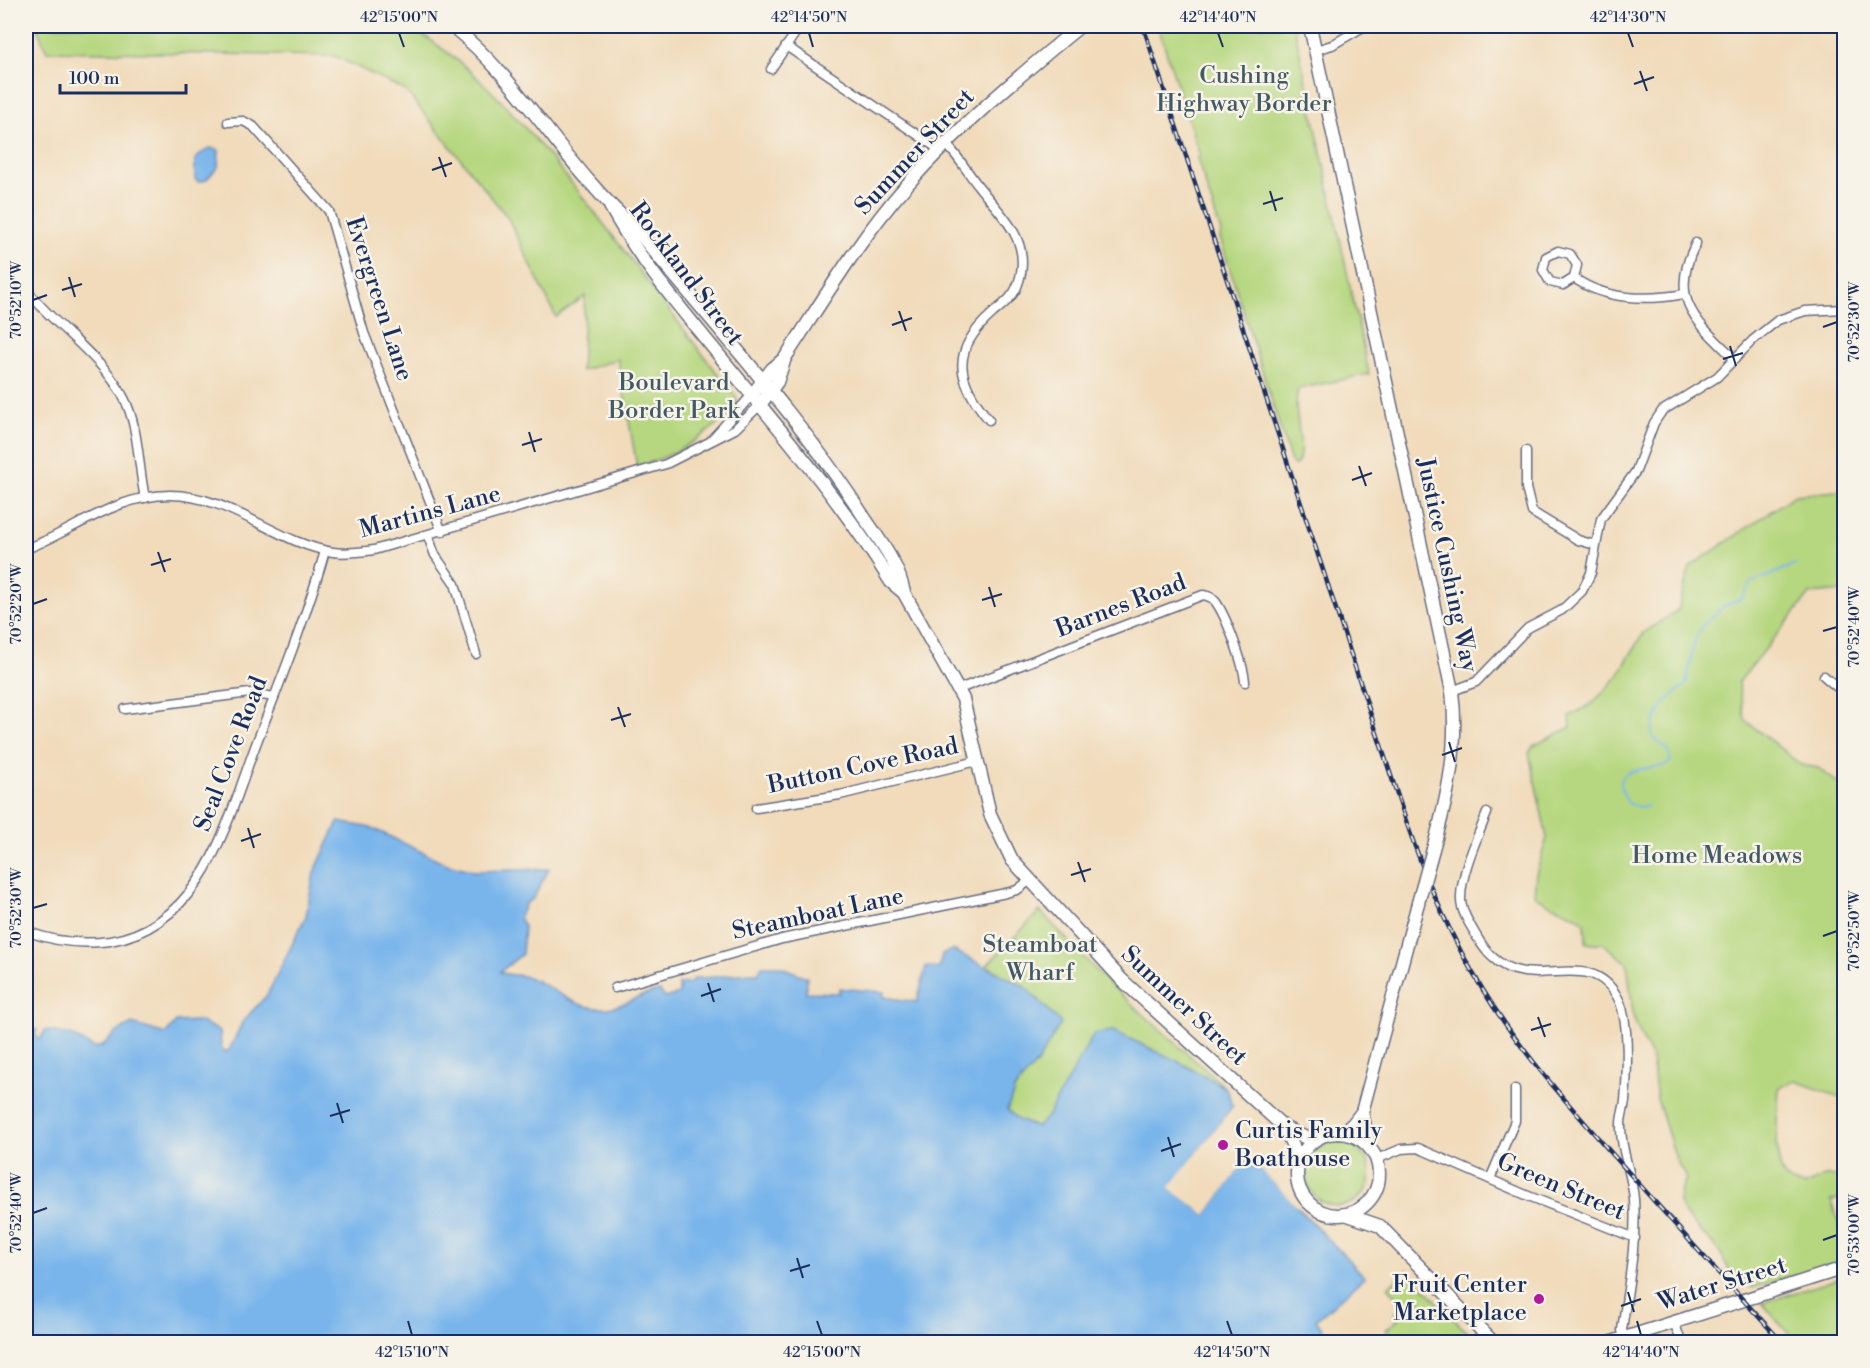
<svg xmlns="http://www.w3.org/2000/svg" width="1870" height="1368" font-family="'Libre Bodoni',serif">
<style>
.green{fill:#b6d77f;stroke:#68836e;stroke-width:1.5}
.water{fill:#79b5eb;stroke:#4a72a4;stroke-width:1.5}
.pier{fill:#f1dbbb}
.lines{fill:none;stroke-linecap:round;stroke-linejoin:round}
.stream{stroke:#79b5eb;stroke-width:2}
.street-casing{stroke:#666b7f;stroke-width:11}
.secondary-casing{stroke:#666b7f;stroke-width:15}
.primary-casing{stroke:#666b7f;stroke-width:15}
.street{stroke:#fff;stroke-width:8}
.secondary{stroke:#fff;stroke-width:12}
.primary{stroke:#fff;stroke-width:12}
.rail-casing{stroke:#1b2f5e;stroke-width:4.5}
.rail{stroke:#f7f3e8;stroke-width:2;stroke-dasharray:7;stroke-linecap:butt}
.primary-bridge-casing{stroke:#666b7f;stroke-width:15;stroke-linecap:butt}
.primary-bridge{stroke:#fff;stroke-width:12}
.ticks{fill:none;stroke:#1b2f5e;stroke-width:2}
.poi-dot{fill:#b5179e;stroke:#f7f3e8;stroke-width:2}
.labels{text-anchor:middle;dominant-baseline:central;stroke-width:5;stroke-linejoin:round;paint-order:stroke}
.park-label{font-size:24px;fill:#425966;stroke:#f7f3e8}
.street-label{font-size:24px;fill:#1b2f5e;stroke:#f7f3e8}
.poi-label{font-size:24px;fill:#1b2f5e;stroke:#f7f3e8;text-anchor:start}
.neatline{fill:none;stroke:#1b2f5e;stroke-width:2}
.ticks-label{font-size:15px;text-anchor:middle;fill:#1b2f5e}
</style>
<rect width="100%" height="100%" fill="#f7f3e8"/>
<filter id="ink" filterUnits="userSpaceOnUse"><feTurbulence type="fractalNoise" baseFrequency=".0167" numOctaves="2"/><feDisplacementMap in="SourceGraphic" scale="12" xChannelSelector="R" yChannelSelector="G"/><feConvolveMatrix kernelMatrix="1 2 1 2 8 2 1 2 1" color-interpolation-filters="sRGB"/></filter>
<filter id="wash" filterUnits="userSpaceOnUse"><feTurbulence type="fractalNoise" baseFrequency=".008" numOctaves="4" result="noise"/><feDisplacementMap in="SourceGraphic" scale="24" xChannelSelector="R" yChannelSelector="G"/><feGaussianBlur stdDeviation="1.35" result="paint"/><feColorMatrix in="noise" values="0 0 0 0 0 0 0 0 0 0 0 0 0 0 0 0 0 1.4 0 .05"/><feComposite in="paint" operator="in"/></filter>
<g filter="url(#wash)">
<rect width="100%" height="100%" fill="#f1dbbb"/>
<g class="green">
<path d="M36,26h373c64,39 104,86 151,143 61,74 116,153 176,228l2,8c-30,30 -60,50 -101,62l-19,-108 -37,12 4,-75 -29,21 -48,-99 -102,-127 -71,-35 -288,-5z"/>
<path d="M1158,26h136l75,348 -71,15c-7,24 10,62 -2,76h-4l-72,-227 1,-6 -24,-74 3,-2z"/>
<path d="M1844,487v104l-34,3 -72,89 7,37 56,45 17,3 20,15 6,-1v317l-48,-18 -17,6c-1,18 -7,81 8,92 4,4 12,5 17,7l20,-10h20v22l-13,3 13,38v22l-92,27 -5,-5 -11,1 -16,-32 -37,-39 -4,-11 1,-9 6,-15 -9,-16 -20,-63 -5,-40 -18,-39 -7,-57 -25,-20h-16l-1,-20c-14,-14 -36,-15 -51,-28l2,-21 11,-36 -18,-85 4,-7 38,-19 -1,-11 23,-13 25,-27 25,-43 35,-23 12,-43 105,-72 42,-4z"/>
<polygon points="1040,911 1107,982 1226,1088 1179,1062 1113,1031 1094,1034 1047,1117 1037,1127 1020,1121 1007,1110 1015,1088 1061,1023 1038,999 987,965"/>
<circle cx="1338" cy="1174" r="32"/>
<polygon points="1407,1270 1476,1342 1401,1342 1386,1330 1398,1319 1394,1314 1404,1304 1388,1287"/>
<polygon points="1844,1277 1844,1342 1796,1342 1762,1303"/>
</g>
<g class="water">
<path d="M209,148l10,2 -1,17 -12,13 -8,2 -3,-3c0,-20 -4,-19 14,-31z"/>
<path d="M338,822l34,6 75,36 28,7 74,-2 -16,30 -7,4 -7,15 5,8 -2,28 -22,18c7,4 21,2 30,6 28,11 43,32 77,30 22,-2 35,-16 53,-17l5,7 14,-4v-10l12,-1 4,-5c22,1 40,-6 63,-5l4,-7h17l28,11 -1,15 33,1v-5l45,4v5l33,5 9,-35 13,1 3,-14 11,-4 71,36 37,37 -24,40 -22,25 -8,22 13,11 17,6 10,-10 47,-83 19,-3 66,31 47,26 7,18 -63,82 36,27 42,-59 117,121 -49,43 15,22h-1305v-315l11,3 -2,5 5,5 5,-10 26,5 23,13 8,-2 15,-14 15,-8 34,10 10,-12 23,-1 21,10 1,16 4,5 4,-2 14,-29 24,-26 39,-79 8,-43z"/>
</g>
<polygon class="pier" points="1236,1103 1236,1108 1174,1188 1205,1211 1248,1154 1298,1204 1297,1207 1248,1157 1206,1215 1169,1188"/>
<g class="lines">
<path class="stream" d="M1648,806l-8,1 -12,-4c-27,-46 33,-28 43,-42l-3,-11 -17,-15 4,-16 11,-18 20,-17 9,-45 8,-14 21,-19 17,-7 10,-16 46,-19"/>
</g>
</g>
<g filter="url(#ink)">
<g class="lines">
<defs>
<g id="street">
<polyline points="786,46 940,150"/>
<polyline points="1316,50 1332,45 1363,27 1379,26"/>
<polyline points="771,69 800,26"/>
<polyline points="228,122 243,121 253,126 329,211 364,333 442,532"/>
<path d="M946,144c13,13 22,29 33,43 24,30 54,55 39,97 -4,13 -16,21 -26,30 -42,37 -36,66 -3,106"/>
<path d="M1696,243c-29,57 1,79 39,116"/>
<path d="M1574,278l-11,7 -13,-3 -7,-12 3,-13 12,-6 12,3 7,11 -3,13c31,22 73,23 110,16"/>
<path d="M26,289c28,37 77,68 98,109 15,29 14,68 21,100"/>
<polyline points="712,439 752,395"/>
<polyline points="1526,451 1526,488 1532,512 1578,540 1595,545"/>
<polyline points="428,536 435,555 455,584 476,654"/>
<path d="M26,549c48,-18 89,-54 144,-54 60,0 106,48 163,57 13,2 27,0 41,-2l292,-86 69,-35 25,-24"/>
<polyline points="1824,676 1844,693"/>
<path d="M959,689l244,-94c6,1 9,2 12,6 11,14 29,64 30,81"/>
<polyline points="1452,691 1476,682 1528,628 1562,610 1582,591 1591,573 1601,519 1636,471 1654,423 1662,411 1717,377 1753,340 1778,320 1805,311 1844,309"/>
<polyline points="125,709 250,693 274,697"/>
<polyline points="756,808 840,795 977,761"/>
<path d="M1487,813c-9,23 -27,62 -26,87 0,12 10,26 16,37 42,74 108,0 141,61 12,22 9,78 7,103 -1,8 -4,15 -4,23 -1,25 11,50 13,75 3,45 -6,87 -12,131l2,8"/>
<path d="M26,931c28,11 54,14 84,10 96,-16 118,-125 148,-202 24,-62 49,-124 67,-188"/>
<polyline points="615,988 782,939 1006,893 1017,890 1029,881"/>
<polyline points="1377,1159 1401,1149 1418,1148 1526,1195 1635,1238"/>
<polyline points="1490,1179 1515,1121 1515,1089"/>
<polyline points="1674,1321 1681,1342"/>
</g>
<g id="secondary">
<path d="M752,395l20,-26 13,-11c38,-58 75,-120 121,-172 52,-59 113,-110 174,-160"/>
<polyline points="760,405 777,382 785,358"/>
<polyline points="1612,1342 1844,1268"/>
</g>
<g id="primary">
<path d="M452,26c71,57 114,142 183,202 77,95 163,186 229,289 16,24 35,48 40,76"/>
<path d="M1310,26l142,665c7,55 -4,105 -19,158"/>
<path d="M610,206c30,56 73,105 113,154 59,72 119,142 168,222l13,11 59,106 27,115 22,46 110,120 163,148 19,9 13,2"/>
<polyline points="1362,1112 1369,1146"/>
<polyline points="1285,1128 1295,1151 1297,1167"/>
<polyline points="1340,1133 1352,1125 1362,1112 1418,903"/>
<circle cx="1338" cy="1174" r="41"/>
<polyline points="1345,1214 1380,1226 1493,1342"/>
</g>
</defs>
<use href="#street" class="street-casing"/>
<use href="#secondary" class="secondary-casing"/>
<use href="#primary" class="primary-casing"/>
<use href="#street" class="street"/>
<use href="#secondary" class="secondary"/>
<use href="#primary" class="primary"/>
<defs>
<path id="rail" d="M1143,26l263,795c20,59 44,116 77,169 37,61 85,114 132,167 55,62 110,124 167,185"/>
</defs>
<use href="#rail" class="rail-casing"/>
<use href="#rail" class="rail"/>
<defs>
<polyline id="primary-bridge" points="1418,903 1433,849"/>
</defs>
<use href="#primary-bridge" class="primary-bridge-casing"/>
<use href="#primary-bridge" class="primary-bridge"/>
</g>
</g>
<path class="ticks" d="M399,33l5,14M809,33l4,14M1218,33l5,14M1628,33l5,14M1640,71l7,20M1634,84l20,-7M439,157l7,20M432,170l20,-7M1270,191l6,20M1263,204l20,-6M69,277l6,20M62,290l20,-6M33,300l14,-5M899,311l7,20M892,325l20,-7M1823,327l14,-5M1730,346l6,20M1723,359l20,-6M529,432l6,20M522,445l20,-6M1359,466l7,20M1352,480l20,-7M158,552l7,20M151,565l20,-6M989,587l6,20M982,600l20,-6M33,604l14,-5M1823,631l14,-4M618,707l7,20M611,720l20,-6M1449,742l6,20M1442,755l20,-7M248,828l6,20M241,841l20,-7M1078,862l7,20M1071,875l20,-6M33,908l14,-4M1823,936l14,-5M708,983l6,19M701,996l20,-7M1538,1017l7,20M1531,1030l20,-6M337,1103l6,20M330,1116l20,-6M1168,1137l6,20M1161,1151l20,-7M33,1213l14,-5M1823,1240l14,-5M797,1258l6,20M790,1271l20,-6M1628,1292l6,20M1621,1306l20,-7M408,1321l4,14M817,1321l5,14M1227,1321l5,14M1637,1321l4,14"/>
<g class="poi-dot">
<circle cx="1223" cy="1145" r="6"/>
<circle cx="1539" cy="1299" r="6"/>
</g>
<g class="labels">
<g class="park-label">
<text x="1244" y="76">Cushing<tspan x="1244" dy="28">Highway Border</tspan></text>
<text x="674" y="383">Boulevard<tspan x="674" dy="28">Border Park</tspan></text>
<text x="1717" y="856">Home Meadows</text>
<text x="1040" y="945">Steamboat<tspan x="1040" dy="28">Wharf</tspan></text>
</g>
<g class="street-label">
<text transform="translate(915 152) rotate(-47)">Summer Street</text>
<text transform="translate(686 274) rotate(53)">Rockland Street</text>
<text transform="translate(379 299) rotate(72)">Evergreen Lane</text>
<text transform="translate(430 512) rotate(-15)">Martins Lane</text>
<text transform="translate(1447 565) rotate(78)">Justice Cushing Way</text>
<text transform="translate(1121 606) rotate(-21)">Barnes Road</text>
<text transform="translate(231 754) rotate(-69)">Seal Cove Road</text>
<text transform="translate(863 766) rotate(-12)">Button Cove Road</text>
<text transform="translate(818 914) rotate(-12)">Steamboat Lane</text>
<text transform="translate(1184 1006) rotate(43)">Summer Street</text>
<text transform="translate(1561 1187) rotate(23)">Green Street</text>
<text transform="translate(1722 1284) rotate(-17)">Water Street</text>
</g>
<g class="poi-label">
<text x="1235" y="1131">Curtis Family<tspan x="1235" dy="28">Boathouse</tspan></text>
<text x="1527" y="1285" text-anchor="end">Fruit Center<tspan x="1527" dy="28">Marketplace</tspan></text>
</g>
</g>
<rect width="1870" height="1368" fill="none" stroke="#f7f3e8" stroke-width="66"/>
<path d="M60 84v9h126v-9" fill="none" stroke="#1b2f5e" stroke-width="3"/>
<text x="69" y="84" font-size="18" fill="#1b2f5e" stroke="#f7f3e8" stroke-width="4.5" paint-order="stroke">100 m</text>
<rect x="33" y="33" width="1804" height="1302" class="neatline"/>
<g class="ticks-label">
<text x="399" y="22">42°15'00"N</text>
<text x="809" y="22">42°14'50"N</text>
<text x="1218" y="22">42°14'40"N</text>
<text x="1628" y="22">42°14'30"N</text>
<text transform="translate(16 300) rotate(-90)" y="5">70°52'10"W</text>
<text transform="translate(1854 322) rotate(-90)" y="5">70°52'30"W</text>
<text transform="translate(16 604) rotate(-90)" y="5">70°52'20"W</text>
<text transform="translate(1854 627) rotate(-90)" y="5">70°52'40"W</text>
<text transform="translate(16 908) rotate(-90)" y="5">70°52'30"W</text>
<text transform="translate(1854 931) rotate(-90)" y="5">70°52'50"W</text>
<text transform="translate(16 1213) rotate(-90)" y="5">70°52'40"W</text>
<text transform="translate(1854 1235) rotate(-90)" y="5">70°53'00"W</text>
<text x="412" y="1357">42°15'10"N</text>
<text x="822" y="1357">42°15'00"N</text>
<text x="1232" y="1357">42°14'50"N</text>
<text x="1641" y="1357">42°14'40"N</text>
</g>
</svg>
